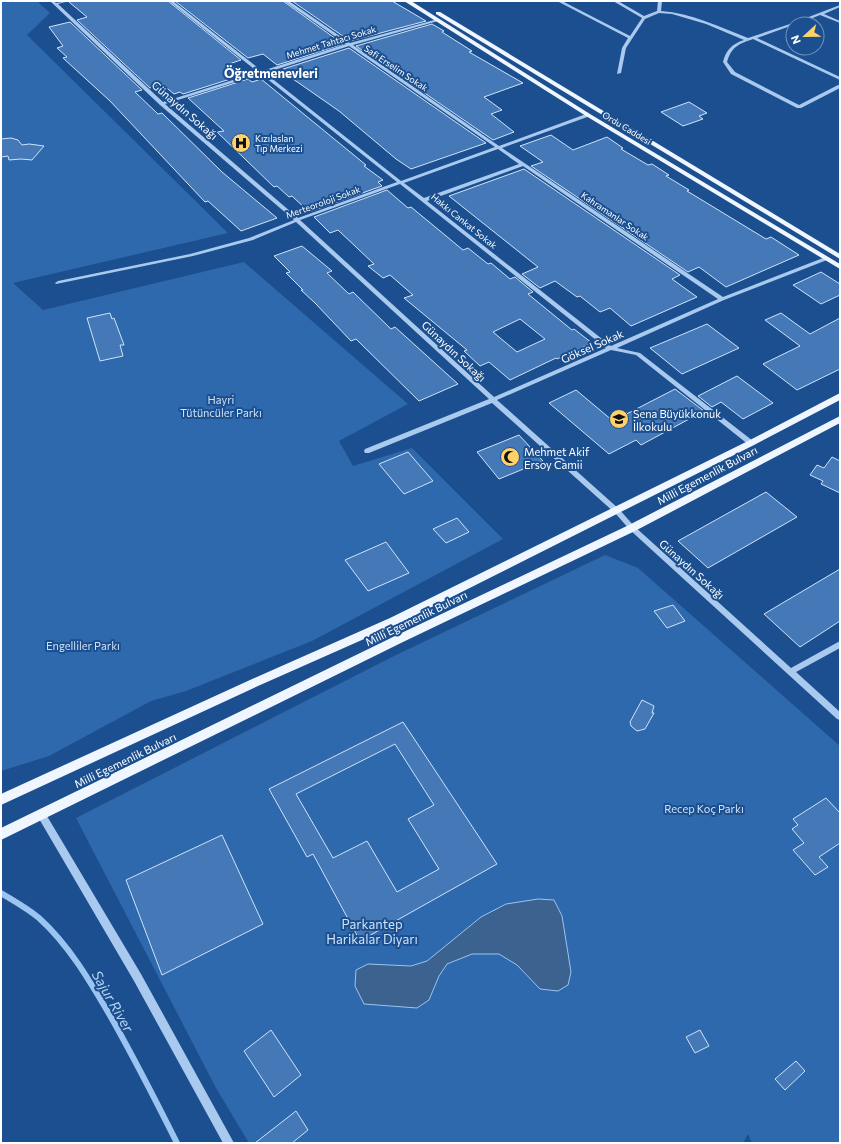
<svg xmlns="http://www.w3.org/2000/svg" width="841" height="1144" font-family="Commissioner,sans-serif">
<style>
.green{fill:#2e69ad}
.water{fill:#3c6290;stroke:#9cc4f0}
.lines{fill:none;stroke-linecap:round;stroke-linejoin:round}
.stream{stroke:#9cc4f0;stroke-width:6}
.building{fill:#4478b7;stroke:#cfe3fa;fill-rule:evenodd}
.minor{fill:#a9c9ee;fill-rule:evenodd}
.major{fill:#f0f6ff;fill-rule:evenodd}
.labels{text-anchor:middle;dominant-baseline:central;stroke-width:4;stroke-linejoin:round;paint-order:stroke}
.far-street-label{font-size:9px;fill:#fff;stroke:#1b4f8f}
.far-poi-label{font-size:9px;fill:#fff;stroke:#1b4f8f;text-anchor:start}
.street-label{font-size:11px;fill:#fff;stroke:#1b4f8f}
.park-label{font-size:11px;fill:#cfe3fa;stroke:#1b4f8f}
.poi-label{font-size:11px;fill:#fff;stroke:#1b4f8f;text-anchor:start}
.far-district-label{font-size:13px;font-weight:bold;fill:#fff;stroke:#1b4f8f}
.near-park-label{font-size:13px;fill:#cfe3fa;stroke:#1b4f8f}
.near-water-label{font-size:14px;font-style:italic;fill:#b5d3f5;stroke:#1b4f8f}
</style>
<rect width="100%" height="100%" fill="#1b4f8f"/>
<g class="green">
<polygon points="1,1 37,1 50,13 27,35 228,233 13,283 43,310 244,262 408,404 339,441 353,466 412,448 503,539 312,641 186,691 151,701 49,756 1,771"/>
<polygon points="605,555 638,568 840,746 840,1143 752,1143 748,1134 743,1143 249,1143 216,1088 76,818 394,656"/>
</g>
<polygon class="water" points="538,899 554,900 562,916 571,972 568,985 558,991 540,989 517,965 499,954 472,954 447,964 439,976 429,1000 417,1008 364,1004 355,986 356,970 368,964 411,966 427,961 481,917 506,904"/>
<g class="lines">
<path class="stream" d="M1,893c13,8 26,15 38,25 31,28 52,65 73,101 23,41 44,82 65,124"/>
</g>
<g class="building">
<polygon points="70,1 168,1 241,60 229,64 243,75 183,94 180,92 174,94 162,84 150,88 77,20 87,17 69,2"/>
<polygon points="175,1 283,1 343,44 277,65 263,54 248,58"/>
<polygon points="292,1 392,1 426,21 350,41"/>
<polygon points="70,22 142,90 135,92 158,114 162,113 222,172 277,218 241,231 208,201 205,202 110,101 63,58 67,57 57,48 63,46 49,27"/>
<polygon points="432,24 444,31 442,32 472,51 469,52 523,83 484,97 502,110 491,114 514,132 493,140 356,46"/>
<polygon points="349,48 486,143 411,169 396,159 339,111 283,72 286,71 283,69"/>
<polygon points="248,79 252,82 261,79 366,165 364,166 383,180 378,182 382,186 309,212 292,196 289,197 277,186 274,187 217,132 224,131 188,98"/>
<polygon points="689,102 707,113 699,116 703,119 683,126 661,112"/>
<polygon points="551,135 573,150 607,137 623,148 621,149 648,165 652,164 669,175 666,176 689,190 687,191 766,239 771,237 799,255 726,287 699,267 688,272 531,166 543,162 520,146"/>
<polygon points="11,138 18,140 22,145 29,144 44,146 32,160 21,159 9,160 8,156 1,157 1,139"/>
<polygon points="524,169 680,275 672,279 697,297 631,326 610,308 600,312 580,296 577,297 555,281 540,288 522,274 538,267 449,196"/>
<path d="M387,190l21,18 3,-1 52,43 5,-2 20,16 3,-1 19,16 5,-2 18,15 -5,2 44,36 2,-1 18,14 -35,16 -1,-1 -46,22 -21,-18 -9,4 -16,-15 3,-1 -63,-52 9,-3 -23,-20 -7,3 -15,-12 6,-2 -36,-34 -8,3 -16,-16zM520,319l25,20 -28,13 -24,-20z"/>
<polygon points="302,246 332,271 327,273 349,294 353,292 391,329 395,327 458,384 419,401 356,339 351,341 315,303 301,290 303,290 286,273 290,272 274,256"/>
<polygon points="821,272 840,284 840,295 821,304 793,285"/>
<polygon points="110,313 112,319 114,318 124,345 120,345 123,356 100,361 87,318"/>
<polygon points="781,313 810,334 840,318 840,369 797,390 763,364 800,346 765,320"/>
<polygon points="707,324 739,348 682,374 650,348"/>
<polygon points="737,376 773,403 743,419 721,402 712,407 698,396"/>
<polygon points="675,389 704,411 641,445 636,440 609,454 549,403 576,390 613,421"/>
<polygon points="519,435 543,461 499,479 477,452"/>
<polygon points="408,452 433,481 404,494 379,464"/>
<polygon points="832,457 840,461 840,493 821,484 823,481 810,475 817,465 824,468"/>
<polygon points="766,492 797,517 708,568 678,541"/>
<polygon points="457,518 469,532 446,543 433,529"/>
<polygon points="386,542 409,573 368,591 345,560"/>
<polygon points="840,569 840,621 800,647 764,614"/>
<polygon points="673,605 685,621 667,628 654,611"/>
<polygon points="642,700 654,706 652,713 654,713 645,729 637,731 631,726 630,722"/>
<path d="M403,722l94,142 -137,77 -47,-87 -6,3 -38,-68zM395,744l39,61 -26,14 31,50 -42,23 -30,-51 -34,17 -37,-64z"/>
<polygon points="826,798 840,813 840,843 819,857 828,867 815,875 793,850 804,843 792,829 798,825 793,819"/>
<polygon points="222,835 263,924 162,975 126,880"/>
<polygon points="271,1030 301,1075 274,1097 244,1051"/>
<polygon points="700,1030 709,1046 695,1053 686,1037"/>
<polygon points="796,1061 805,1071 785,1090 775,1079"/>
<polygon points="296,1111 308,1130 292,1143 255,1143"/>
</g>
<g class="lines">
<g class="minor">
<path d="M50,1h4l2,2 13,-2 -11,3 105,98 95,-30 -89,-71h4l89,70 84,-27 -62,-43h5l61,42 88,-24v2l-85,24 146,101 87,-32h4v2l-88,32 221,149 100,-39h4v2l-103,40 -107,48 23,5 113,88 1,2 -1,2h-4l-113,-90 -25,-5 -114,50 122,109 15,17 157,142 49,-27v7l-44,24 44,40v8l-3,-1 -207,-189 -15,-17 -123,-110 -123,50h-4l-1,-2 1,-2 124,-50 -193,-177 -43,18 -60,16 -137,28 -1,-1 3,-2 132,-27 59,-16 45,-18 -134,-115zM349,46l146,101 -94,34 -136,-108zM261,74l136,108 -99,36 -133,-114zM498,149l21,15 -95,34 -20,-15zM523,166l195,133 -107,47 -184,-145zM400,184l206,164 -112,49 -194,-177z"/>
<path d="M557,1h5l68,35 12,-18 -29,-17h5l26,15 13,-5 1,-10h4l-1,10c30,2 59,16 87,27l45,-15 47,-18v2l-16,7 16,7v2l-20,-8 -22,9h-5v1l-36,13 83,39v3l-87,-41c-14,5 -21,7 -26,23l8,10 64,33 39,-20h2v3l-39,20h-4l-66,-34 -8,-12c3,-12 9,-18 21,-22l-38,-16 -34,-10 -13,-1 -14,6 -19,29 -5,25 -4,1 5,-26 6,-10z"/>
<polygon points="41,810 44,811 141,974 234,1143 223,1143 134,981 38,817 37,814 38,811"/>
</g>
<g class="major">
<polygon points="404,1 411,1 590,114 840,264 840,269 586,116"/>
<polygon points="436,12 440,12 840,254 840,259 436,14"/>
<polygon points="840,393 840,400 754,445 398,624 258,686 1,805 1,794 250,680 390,618 748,441"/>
<polygon points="840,416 840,423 635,531 403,642 1,840 1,828 395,636 629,525"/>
</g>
</g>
<defs>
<symbol id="hospital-disc" viewBox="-11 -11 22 22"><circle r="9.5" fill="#ffd166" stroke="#1b4f8f"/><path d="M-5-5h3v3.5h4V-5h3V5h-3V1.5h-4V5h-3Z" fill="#111"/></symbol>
<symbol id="school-disc" viewBox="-11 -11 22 22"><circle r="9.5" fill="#ffd166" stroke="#1b4f8f"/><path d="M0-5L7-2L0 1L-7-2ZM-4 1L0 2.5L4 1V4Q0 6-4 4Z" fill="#111"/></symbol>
<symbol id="mosque-disc" viewBox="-11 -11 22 22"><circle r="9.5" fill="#ffd166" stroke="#1b4f8f"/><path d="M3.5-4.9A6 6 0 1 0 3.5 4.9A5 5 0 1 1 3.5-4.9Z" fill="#111"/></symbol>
</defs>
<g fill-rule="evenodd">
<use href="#hospital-disc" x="230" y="132" width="22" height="22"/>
<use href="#school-disc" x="608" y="408" width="22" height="22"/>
<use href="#mosque-disc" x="499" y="446" width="22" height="22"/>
</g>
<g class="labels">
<g class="far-street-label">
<text transform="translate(331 42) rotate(-17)">Mehmet Tahtacı Sokak</text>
<text transform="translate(396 68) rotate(34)">Safi Erselim Sokak</text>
<text transform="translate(627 128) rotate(31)">Ordu Caddesi</text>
<text transform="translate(323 202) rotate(-20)">Merteoroloji Sokak</text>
<text transform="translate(615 216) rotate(34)">Kahramanlar Sokak</text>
<text transform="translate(464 221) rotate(39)">Hakkı Cankat Sokak</text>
</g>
<g class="far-poi-label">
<text x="255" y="138">Kızılaslan<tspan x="255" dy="10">Tıp Merkezi</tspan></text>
</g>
<g class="street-label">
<text transform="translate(185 110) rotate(41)">Günaydın Sokağı</text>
<text transform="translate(592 346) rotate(-24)">Göksel Sokak</text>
<text transform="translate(454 351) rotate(43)">Günaydın Sokağı</text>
<text transform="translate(707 475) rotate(-28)">Milli Egemenlik Bulvarı</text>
<text transform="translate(692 569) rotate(42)">Günaydın Sokağı</text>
<text transform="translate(416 618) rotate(-26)">Milli Egemenlik Bulvarı</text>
<text transform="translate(125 760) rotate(-26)">Milli Egemenlik Bulvarı</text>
</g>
<g class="park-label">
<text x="221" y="399">Hayri<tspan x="221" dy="13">Tütüncüler Parkı</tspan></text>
<text x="83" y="645">Engelliler Parkı</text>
<text x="704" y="808">Recep Koç Parkı</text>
</g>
<g class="poi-label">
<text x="633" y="413">Sena Büyükkonuk<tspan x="633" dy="13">İlkokulu</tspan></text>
<text x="524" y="451">Mehmet Akif<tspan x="524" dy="13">Ersoy Camii</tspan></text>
</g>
<g class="far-district-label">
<text x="271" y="73">Öğretmenevleri</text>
</g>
<g class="near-park-label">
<text x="372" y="924">Parkantep<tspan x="372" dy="15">Harikalar Diyarı</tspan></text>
</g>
<g class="near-water-label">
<text transform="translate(113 1001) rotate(60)">Sajur River</text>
</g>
</g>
<rect width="841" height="1144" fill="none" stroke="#ffffff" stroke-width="4"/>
<g transform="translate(805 36) rotate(248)"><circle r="19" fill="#1b4f8f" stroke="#7695bc"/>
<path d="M0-3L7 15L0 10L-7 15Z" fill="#ffd166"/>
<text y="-6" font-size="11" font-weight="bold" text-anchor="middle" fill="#ffffff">N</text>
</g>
</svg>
